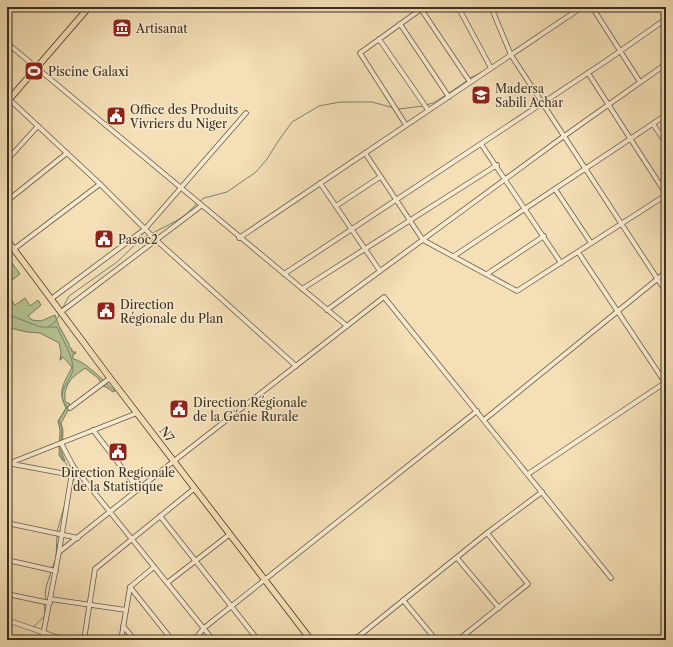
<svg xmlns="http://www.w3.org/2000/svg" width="673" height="647" font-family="'Libre Caslon Text',serif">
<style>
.green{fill:#b6c392;stroke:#797958}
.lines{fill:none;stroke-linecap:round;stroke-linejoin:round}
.stream{stroke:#768473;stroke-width:1}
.minor-casing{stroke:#6a5b44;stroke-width:5.5}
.major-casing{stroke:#3c2f1e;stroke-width:7}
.minor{stroke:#f8ead0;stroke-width:4}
.major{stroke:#f4dfb6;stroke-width:5.5}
.labels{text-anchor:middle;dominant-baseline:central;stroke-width:3;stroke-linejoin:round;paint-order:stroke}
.poi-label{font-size:12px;fill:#3c2f1e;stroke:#f8ead0;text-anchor:start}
.street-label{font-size:12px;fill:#3c2f1e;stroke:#f8ead0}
</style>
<rect width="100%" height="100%" fill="#f4dfb6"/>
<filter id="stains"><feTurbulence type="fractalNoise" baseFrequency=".005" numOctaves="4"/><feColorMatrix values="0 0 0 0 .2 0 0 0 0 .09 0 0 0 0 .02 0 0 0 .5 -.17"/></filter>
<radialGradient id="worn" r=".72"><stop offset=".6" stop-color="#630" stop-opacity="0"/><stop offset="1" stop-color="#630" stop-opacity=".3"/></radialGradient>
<g class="green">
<polygon points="7,256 20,274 7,284"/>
<path d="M7,294l8,11 10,-7 5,8 8,-6 3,5 -13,11 4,4 9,1 14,-6 4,11 10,18v3l3,2v3h4l-1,2h-2v5c11,1 33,24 42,32l-2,1 -7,-5 -3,-1 -5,-8 -13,-10c-5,4 -12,8 -15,13 -4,5 -7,16 -4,22h3l1,4 -9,16 2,8 -1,22 3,8h-2l-4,-6 1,-25 -2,-9 8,-13c-9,-18 -2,-24 6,-41l-9,-10h-1l-1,3h-1l1,-8 -2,-9 -19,-10 -13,-1 -17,-4 -3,-3z"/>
</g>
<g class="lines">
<g class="stream">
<polyline points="470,78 484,71"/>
<polyline points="449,93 468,80"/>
<polyline points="426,105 433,103 446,95"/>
<polyline points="399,109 423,106"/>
<polyline points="200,201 204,198 227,192 256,172 267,159 279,140 292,122 319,106 340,102 372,102 394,108"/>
<path d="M151,234c16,-9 34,-15 45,-30"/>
<polyline points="63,307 69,296 117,262 139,241 148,235"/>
<path d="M7,314l33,13h17c5,11 16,30 16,41 0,13 -20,23 -6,39l-8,13 3,9 -1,12"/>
<polyline points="48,327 55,322 60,314"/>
<polyline points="61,446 61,456 70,470"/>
<polyline points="72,483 75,477 74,473"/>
<polyline points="57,532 66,500"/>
<polyline points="52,569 56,558 57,535"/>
<polyline points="45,600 46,587 51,572"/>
<path d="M34,627c9,-13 13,-5 10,-24"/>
<polyline points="44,635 49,640"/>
</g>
<defs>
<g id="minor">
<polyline points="458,7 491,68"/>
<polyline points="491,7 511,55 666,292"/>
<polyline points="592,7 640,82"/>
<polyline points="661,7 666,14"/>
<polyline points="421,9 470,82"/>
<polyline points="400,24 449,97"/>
<polyline points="379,39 428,110"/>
<polyline points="7,43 347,326"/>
<polyline points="588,73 666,194"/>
<polyline points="9,99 100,184 156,240 296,366"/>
<polyline points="653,124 666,143"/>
<polyline points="406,125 360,53 424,7"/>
<polyline points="481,144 561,263"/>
<polyline points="365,153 423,240 517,291 666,195"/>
<polyline points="7,160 38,126"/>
<polyline points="320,183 380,271"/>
<polyline points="555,189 591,243"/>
<polyline points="7,201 67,153"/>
<polyline points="336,206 380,177"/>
<polyline points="239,238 582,7"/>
<polyline points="14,249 100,184"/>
<polyline points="578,252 666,384"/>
<polyline points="454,256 666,115"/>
<polyline points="284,274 606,61 666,19"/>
<polyline points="487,274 544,236"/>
<polyline points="302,289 497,165"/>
<polyline points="51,299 145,229 246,113"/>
<polyline points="327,310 560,139 666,64"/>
<polyline points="61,312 201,206"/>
<polyline points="70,408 110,378"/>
<polyline points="484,420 666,272"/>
<polyline points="93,430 139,490"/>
<polyline points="61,443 73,466 213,640"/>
<polyline points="7,463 72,475"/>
<polyline points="10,463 137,413"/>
<polyline points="528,474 666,382"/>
<polyline points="160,516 258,640"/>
<polyline points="7,523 78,538"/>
<polyline points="59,552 174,461 384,297 611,578"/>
<polyline points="457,558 499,608"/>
<polyline points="7,560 56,571"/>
<polyline points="167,583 230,534"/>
<polyline points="130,587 172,640"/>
<polyline points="7,594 50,603"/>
<polyline points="50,599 126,610"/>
<polyline points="403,600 436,640"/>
<polyline points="7,620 65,640"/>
<polyline points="123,626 135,640"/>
<polyline points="42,640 59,552 73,466"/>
<polyline points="84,640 95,569 195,488"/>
<polyline points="121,640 130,587 154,567"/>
<polyline points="194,640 204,628 477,411"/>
<polyline points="354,640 487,533 542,492"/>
<polyline points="458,640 528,584 487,533"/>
</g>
<g id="major">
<polyline points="7,102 89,7"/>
<polyline points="7,240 110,378 311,640"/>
</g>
</defs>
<use href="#minor" class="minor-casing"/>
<use href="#major" class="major-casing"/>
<use href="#minor" class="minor"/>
<use href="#major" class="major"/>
</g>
<defs>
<symbol id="museum-square" viewBox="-11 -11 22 22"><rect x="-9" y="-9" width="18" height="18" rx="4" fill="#8f2418" stroke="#f8ead0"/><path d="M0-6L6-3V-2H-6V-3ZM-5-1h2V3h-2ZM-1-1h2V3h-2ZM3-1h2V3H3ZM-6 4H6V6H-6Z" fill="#fff"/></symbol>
<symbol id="stadium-square" viewBox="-11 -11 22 22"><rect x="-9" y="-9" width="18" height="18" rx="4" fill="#8f2418" stroke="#f8ead0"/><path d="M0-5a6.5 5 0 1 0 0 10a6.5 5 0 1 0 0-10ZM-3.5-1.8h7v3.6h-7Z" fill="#fff"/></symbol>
<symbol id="school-square" viewBox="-11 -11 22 22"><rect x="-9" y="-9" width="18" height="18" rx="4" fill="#8f2418" stroke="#f8ead0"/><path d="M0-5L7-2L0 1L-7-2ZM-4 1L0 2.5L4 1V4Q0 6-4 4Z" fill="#fff"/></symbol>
<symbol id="civic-square" viewBox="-11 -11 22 22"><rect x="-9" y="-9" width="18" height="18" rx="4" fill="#8f2418" stroke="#f8ead0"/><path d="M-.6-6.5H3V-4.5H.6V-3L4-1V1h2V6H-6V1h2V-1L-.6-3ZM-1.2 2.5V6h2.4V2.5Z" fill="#fff"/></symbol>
</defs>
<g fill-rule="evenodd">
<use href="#museum-square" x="111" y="17" width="22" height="22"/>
<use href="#stadium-square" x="23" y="60" width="22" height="22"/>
<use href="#school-square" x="470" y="84" width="22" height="22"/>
<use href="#civic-square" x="105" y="105" width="22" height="22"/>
<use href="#civic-square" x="93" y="228" width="22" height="22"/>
<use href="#civic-square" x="95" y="300" width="22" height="22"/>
<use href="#civic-square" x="168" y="398" width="22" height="22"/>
<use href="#civic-square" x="107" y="441" width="22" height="22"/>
</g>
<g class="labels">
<g class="poi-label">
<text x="136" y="28">Artisanat</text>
<text x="48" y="71">Piscine Galaxi</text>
<text x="495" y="88">Madersa<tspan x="495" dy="14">Sabili Achar</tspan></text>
<text x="130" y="109">Office des Produits<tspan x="130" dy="14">Vivriers du Niger</tspan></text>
<text x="118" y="239">Pasoc2</text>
<text x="120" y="304">Direction<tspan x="120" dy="14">Régionale du Plan</tspan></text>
<text x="193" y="402">Direction Régionale<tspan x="193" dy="14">de la Génie Rurale</tspan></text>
<text x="118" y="472" text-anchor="middle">Direction Regionale<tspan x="118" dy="14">de la Statistique</tspan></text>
</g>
<g class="street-label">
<text transform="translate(167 434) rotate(53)">N7</text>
</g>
</g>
<rect width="673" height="647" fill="none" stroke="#f4dfb6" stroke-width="24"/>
<rect x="8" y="8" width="657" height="631" fill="none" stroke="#3c2f1e" stroke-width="2"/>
<rect x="12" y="12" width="649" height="623" fill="none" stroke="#3c2f1e"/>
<rect width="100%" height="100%" filter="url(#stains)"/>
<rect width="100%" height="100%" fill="url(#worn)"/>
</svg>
